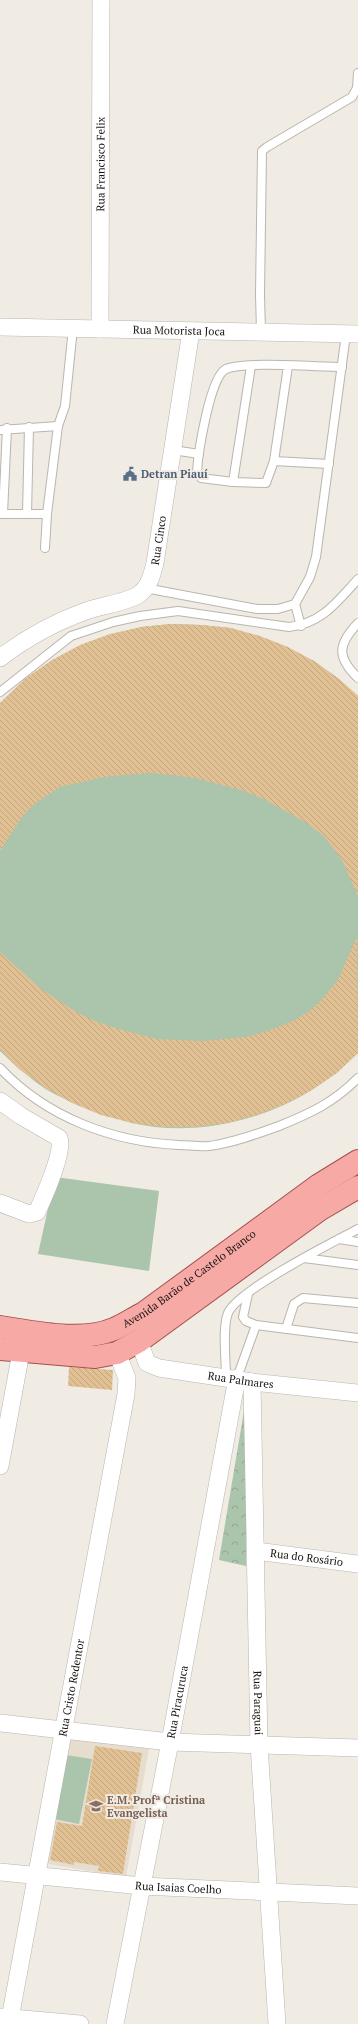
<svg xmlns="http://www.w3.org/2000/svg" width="358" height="2024" font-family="'PT Serif',serif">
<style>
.built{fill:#e7ddcf}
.park{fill:url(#park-crowns)}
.pitch{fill:#abc4ac}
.building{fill:url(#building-back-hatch)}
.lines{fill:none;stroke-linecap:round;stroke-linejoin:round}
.lane-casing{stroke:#bab5ae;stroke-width:10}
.street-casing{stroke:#bab5ae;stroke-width:18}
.primary-casing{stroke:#a5504c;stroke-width:24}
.lane{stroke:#fff;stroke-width:8}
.street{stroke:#fff;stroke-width:17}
.primary{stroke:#f7a9a6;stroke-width:22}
.labels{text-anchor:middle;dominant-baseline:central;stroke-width:4;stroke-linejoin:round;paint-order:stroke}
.street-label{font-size:11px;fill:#181613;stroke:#f0ebe3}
.service-label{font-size:11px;font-weight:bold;fill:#4e5e75;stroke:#f0ebe3;text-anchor:start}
.education-label{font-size:11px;font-weight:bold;fill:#785e54;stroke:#f0ebe3;text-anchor:start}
</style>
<defs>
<pattern id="park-crowns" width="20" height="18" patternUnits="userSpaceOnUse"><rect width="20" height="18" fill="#abc4ac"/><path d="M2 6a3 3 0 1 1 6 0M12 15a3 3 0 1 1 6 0" fill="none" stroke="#92a893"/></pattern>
<pattern id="building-back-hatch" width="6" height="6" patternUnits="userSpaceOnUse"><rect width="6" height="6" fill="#e1c194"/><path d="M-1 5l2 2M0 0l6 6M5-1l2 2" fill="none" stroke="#c0a57f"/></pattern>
</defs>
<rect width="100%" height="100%" fill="#f0ebe3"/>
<polygon class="built" points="67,1733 149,1749 126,1877 42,1863"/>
<polygon class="park" points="246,1399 246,1566 219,1560"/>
<g class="pitch">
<path d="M171,624l30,1 30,3 83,33 25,18 19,17v357c-14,13 -29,26 -45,36 -51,33 -122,48 -181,34 -11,-3 -22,-7 -32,-11 -20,-6 -38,-13 -56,-24 -16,-11 -30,-24 -44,-37v-348l26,-25 115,-51z"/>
<polygon points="55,1177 159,1191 149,1271 38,1254"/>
<polygon points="66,1755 92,1759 79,1824 54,1819"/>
</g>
<g class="building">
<polygon points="171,624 201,625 231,628 260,636 288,647 314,661 339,679 358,696 358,896 343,862 334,849 324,836 305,822 264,799 241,790 195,778 172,775 149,773 104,777 60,787 33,805 22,817 0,851 0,703 26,678 52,660 80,645 110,634 141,627"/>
<polygon points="357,936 358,1053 337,1073 312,1090 285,1104 257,1115 227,1123 195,1127 163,1127 132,1123 101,1115 72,1103 44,1087 19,1069 0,1050 0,952 41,989 76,1012 95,1021 115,1028 157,1039 202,1041 247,1037 268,1031 295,1020 308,1012 319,1003 338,980"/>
<polygon points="69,1367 113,1370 112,1390 68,1386"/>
<polygon points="95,1746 142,1753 123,1874 98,1871 99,1866 74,1862 74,1865 50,1860 57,1822 82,1826"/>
</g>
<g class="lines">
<defs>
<g id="lane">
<polyline points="261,331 260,295 262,151 267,147 352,97 357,88 358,73"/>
<path d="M288,366l-14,95 -8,22 -33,-1 -32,-4 -4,-6c1,-18 13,-96 29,-103 19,-8 92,-2 116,-2"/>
<polyline points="0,430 58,426"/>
<polyline points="173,450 199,454"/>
<polyline points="274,461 329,464"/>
<polyline points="233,482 251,366"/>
<polyline points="0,514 47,514"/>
<polyline points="3,514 7,428"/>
<polyline points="27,514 29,427"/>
<polyline points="45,548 47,514 58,426 65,406 73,328"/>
<polyline points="145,588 257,609 278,609 295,604 310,577 316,557 346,334"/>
<polyline points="295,604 301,626"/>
<path d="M358,623c-20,21 -22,34 0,55"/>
<path d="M0,692l71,-56 42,-14 27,-6 38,-5 111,16c32,-3 48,-25 69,-48"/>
<path d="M0,1068c46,49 112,74 179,77 9,0 20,2 30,1 23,-3 48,-12 70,-20 32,-13 54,-23 79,-48"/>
<polyline points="339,1239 358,1242"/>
<polyline points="304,1258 358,1265"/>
<polyline points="248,1294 243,1317 246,1321 256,1325"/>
<polyline points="286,1329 294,1304 303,1298 358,1303"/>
<path d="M226,1377c0,-17 -4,-49 2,-64 10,-23 105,-71 130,-84"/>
<polyline points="237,1378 256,1325 358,1338"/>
</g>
<g id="street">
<path id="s1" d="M0,327l358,7"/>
<path id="s2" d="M100,329l1,-329"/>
<path id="s3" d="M0,658c26,-20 55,-36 86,-47 14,-5 41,-9 52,-16 11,-7 14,-20 17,-32l36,-232"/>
<path d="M0,1101l21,15 38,22c6,13 -16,61 -22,74l-8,2 -29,-11"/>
<path id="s4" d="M139,1341l8,22 12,5 93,14 106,11"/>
<path id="s5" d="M252,1382l7,363 18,279"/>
<polyline points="0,1466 21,1352"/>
<path id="s6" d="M256,1551l102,13"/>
<polyline points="0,1723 170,1742 358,1748"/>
<path id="s7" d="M0,1872l142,14 216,10"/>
<polyline points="0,2017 80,2024"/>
<path id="s8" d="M9,2024l117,-630 1,-16 -10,-25"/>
<path id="s9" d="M115,2024l55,-282 67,-364"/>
</g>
<g id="primary">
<path id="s10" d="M0,1327c34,5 81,16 114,2 10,-4 20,-11 30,-16l175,-128 39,-24"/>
<polyline points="0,1349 95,1357 117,1353 139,1341 319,1210 358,1187"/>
</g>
</defs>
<use href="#lane" class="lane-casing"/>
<use href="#street" class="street-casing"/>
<use href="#primary" class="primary-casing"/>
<use href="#lane" class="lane"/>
<use href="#street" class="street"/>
<use href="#primary" class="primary"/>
</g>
<defs>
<symbol id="civic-bare" viewBox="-9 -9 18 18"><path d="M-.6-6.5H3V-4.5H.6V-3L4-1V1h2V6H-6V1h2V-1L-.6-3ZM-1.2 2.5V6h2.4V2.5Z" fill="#5c6f8a" stroke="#f0ebe3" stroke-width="2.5" paint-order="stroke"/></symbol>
<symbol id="school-bare" viewBox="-9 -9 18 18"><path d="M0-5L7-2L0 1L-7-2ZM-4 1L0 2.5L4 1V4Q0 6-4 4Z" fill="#8d6e63" stroke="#f0ebe3" stroke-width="2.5" paint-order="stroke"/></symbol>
</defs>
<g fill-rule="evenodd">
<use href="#civic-bare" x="120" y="464" width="20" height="20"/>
<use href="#school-bare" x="86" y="1796" width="20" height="20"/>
</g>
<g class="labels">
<g class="street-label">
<text stroke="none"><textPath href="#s2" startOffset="165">Rua Francisco Felix</textPath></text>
<text stroke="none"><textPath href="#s1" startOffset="179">Rua Motorista Joca</textPath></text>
<text stroke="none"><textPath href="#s3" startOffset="213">Rua Cinco</textPath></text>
<text stroke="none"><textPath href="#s10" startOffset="206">Avenida Barão de Castelo Branco</textPath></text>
<text stroke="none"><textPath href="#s4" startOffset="119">Rua Palmares</textPath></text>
<text stroke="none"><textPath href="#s6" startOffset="51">Rua do Rosário</textPath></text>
<text stroke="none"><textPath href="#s8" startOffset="342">Rua Cristo Redentor</textPath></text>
<text stroke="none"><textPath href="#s9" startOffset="328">Rua Piracuruca</textPath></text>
<text stroke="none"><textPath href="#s5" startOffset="321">Rua Paraguai</textPath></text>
<text stroke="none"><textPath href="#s7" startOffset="179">Rua Isaias Coelho</textPath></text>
</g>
<g class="service-label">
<text x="141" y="474">Detran Piauí</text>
</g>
<g class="education-label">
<text x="107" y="1800">E.M. Profª Cristina<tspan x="107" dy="13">Evangelista</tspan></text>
</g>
</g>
</svg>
